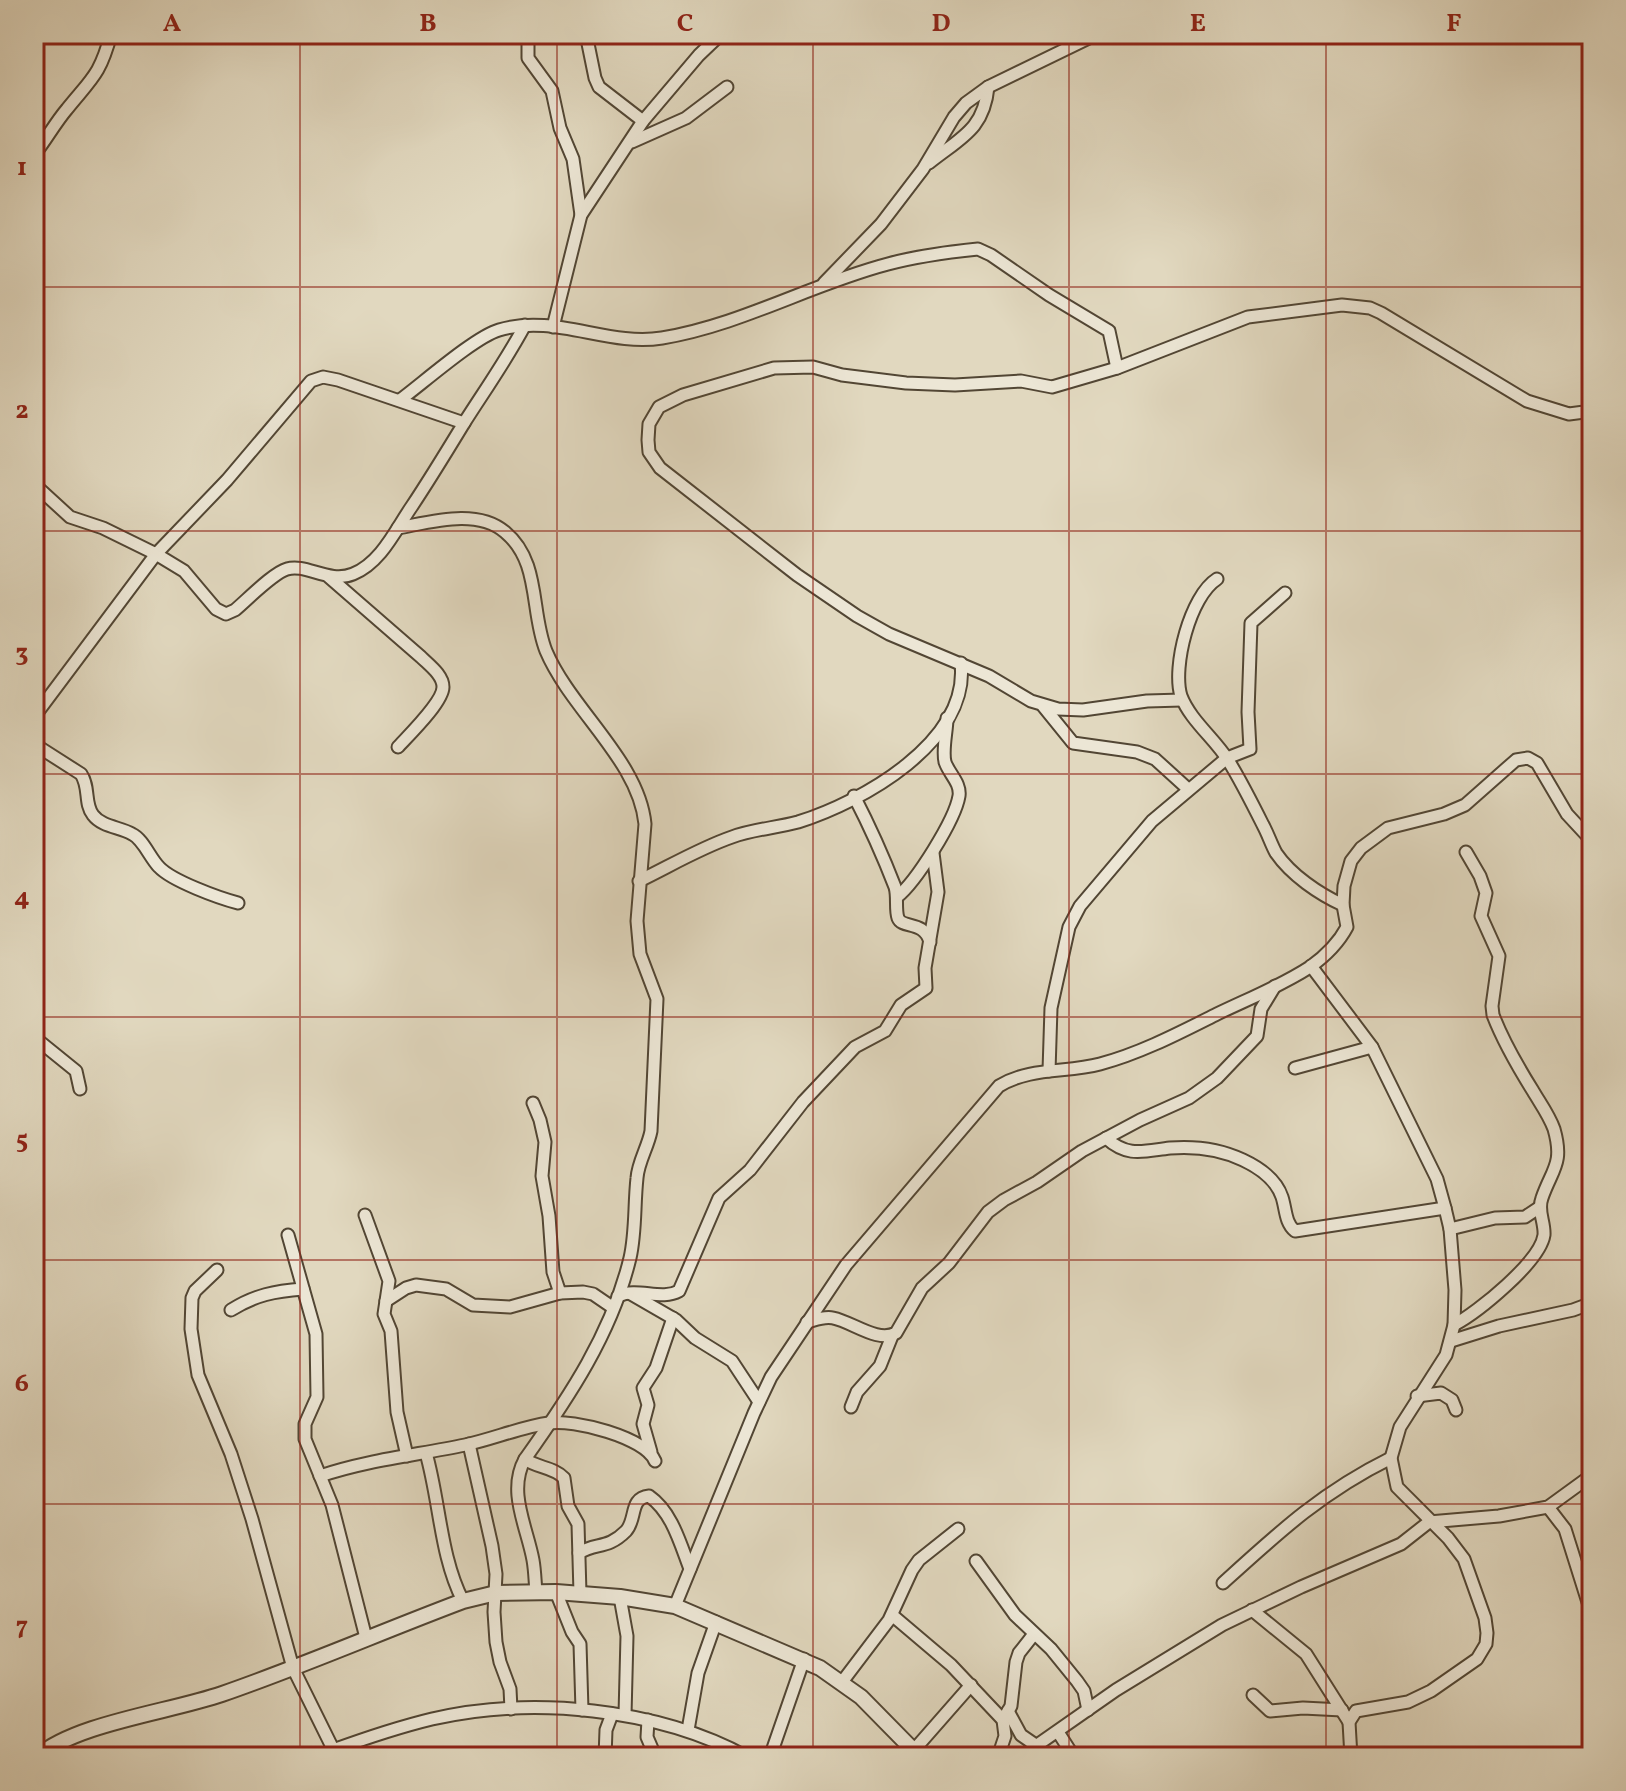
<svg xmlns="http://www.w3.org/2000/svg" width="1626" height="1791" font-family="Vollkorn,serif">
<style>
.lines{fill:none;stroke-linecap:round;stroke-linejoin:round}
.minor-casing{stroke:#524634;stroke-width:15}
.tertiary-casing{stroke:#524634;stroke-width:18}
.minor{stroke:#ece6d5;stroke-width:11}
.tertiary{stroke:#ece6d5;stroke-width:14}
.grid{fill:none;stroke:#8f2418;stroke-width:2;stroke-opacity:0.55}
.neatline{fill:none;stroke:#8f2418;stroke-width:3}
.grid-label{font-size:26px;text-anchor:middle;font-weight:bold;fill:#8f2418}
</style>
<rect width="100%" height="100%" fill="#e1d8bf"/>
<filter id="stains"><feTurbulence type="fractalNoise" baseFrequency=".0025" numOctaves="4"/><feColorMatrix values="0 0 0 0 .2 0 0 0 0 .09 0 0 0 0 .02 0 0 0 .5 -.17"/></filter>
<radialGradient id="worn" r=".72"><stop offset=".6" stop-color="#630" stop-opacity="0"/><stop offset="1" stop-color="#630" stop-opacity=".3"/></radialGradient>
<g class="lines">
<defs>
<g id="minor">
<polyline points="528,34 528,58 552,91 560,128 573,159 581,215"/>
<polyline points="586,34 595,78 599,87 643,121"/>
<polyline points="632,142 686,118 727,87"/>
<path d="M34,155c12,-15 21,-32 33,-46 25,-31 33,-34 44,-75"/>
<path d="M929,163c31,-25 55,-33 59,-76"/>
<polyline points="824,283 881,224 923,169 954,117 966,103 988,87 1097,34"/>
<polyline points="553,327 581,215 643,121 699,55 721,34"/>
<path d="M400,400c23,-17 75,-63 99,-70 55,-17 109,17 163,8 79,-13 149,-54 226,-74 29,-8 61,-12 90,-15l13,6 58,40 60,36 8,37"/>
<polyline points="34,484 70,517 103,528 156,554 227,480 311,381 323,377 338,380 464,423"/>
<path d="M398,528c33,-6 79,-20 107,4 36,30 25,79 41,119 25,59 93,110 99,173l-8,97 3,33 17,45 -6,132c-3,16 -13,31 -14,47 -3,27 -1,54 -7,80 -18,75 -61,139 -105,201 -18,32 2,68 8,101 2,11 2,22 3,32"/>
<path d="M329,577l92,80c8,8 22,18 22,30 0,15 -34,48 -45,60"/>
<path d="M1217,579c-27,17 -45,88 -36,117 9,24 34,43 47,64 13,21 24,43 35,65 5,9 8,19 13,28 15,22 43,41 67,52"/>
<polyline points="1182,700 1147,701 1083,710 1058,709 1031,701 989,676 889,634 857,616 797,575 660,468 649,452 648,440 649,424 659,407 683,395 774,368 813,367 842,375 906,383 955,385 1021,381 1052,387 1117,368 1248,317 1342,305 1370,308 1381,313 1527,401 1569,414 1592,411"/>
<polyline points="1043,706 1073,743 1137,752 1155,759 1188,789"/>
<path d="M34,717l122,-163 28,17 32,38 10,5 9,-4c12,-10 38,-37 52,-41 19,-6 42,15 66,5 28,-11 43,-45 59,-68 18,-27 35,-55 52,-83 21,-33 43,-64 61,-98"/>
<path d="M34,744l47,30c9,13 3,30 12,41 9,12 27,12 39,19 11,5 18,24 27,33 13,14 60,31 79,36"/>
<path d="M854,796c15,29 29,60 41,91 3,10 0,22 3,31 4,11 26,2 32,24"/>
<path d="M639,881c31,-15 61,-33 93,-44 22,-8 44,-9 66,-15 64,-20 172,-80 163,-159"/>
<path d="M897,897c19,-15 58,-77 62,-101 2,-13 -10,-22 -14,-34 -3,-12 2,-31 2,-44"/>
<polyline points="1311,966 1372,1047 1437,1179 1445,1208 1450,1229 1455,1290 1454,1325 1446,1355 1400,1427 1391,1458 1397,1487 1448,1538 1464,1559 1485,1618 1487,1633 1486,1644 1477,1659 1431,1691 1408,1702 1356,1711 1349,1722 1351,1757"/>
<polyline points="34,1037 76,1071 80,1089"/>
<polyline points="1295,1068 1372,1047"/>
<polyline points="1049,1071 1051,1008 1069,927 1080,906 1152,821 1227,758 1250,749 1248,712 1251,623 1285,593"/>
<polyline points="533,1103 540,1120 545,1142 542,1176 549,1216 553,1272 560,1293"/>
<path d="M1106,1138c22,20 38,13 64,10 26,-2 50,1 73,12 17,8 33,19 39,37 4,12 3,26 13,34l150,-23"/>
<polyline points="365,1215 389,1281 384,1314 391,1331 397,1412 407,1456"/>
<polyline points="1450,1229 1495,1218 1525,1217 1540,1207"/>
<polyline points="288,1235 316,1334 317,1397 305,1424 305,1439 332,1505 366,1638"/>
<polyline points="217,1270 195,1291 192,1298 191,1329 198,1375 231,1454 252,1519 293,1668 337,1757"/>
<polyline points="631,1294 676,1320 695,1338 732,1361 759,1402"/>
<path d="M618,1296c20,-9 43,5 61,-5l40,-93 31,-28 53,-68 52,-55 30,-16 16,-26 25,-17 -1,-20 13,-76 -5,-39"/>
<polyline points="386,1301 406,1288 416,1285 446,1289 473,1305 510,1307 560,1293 583,1292 593,1294 612,1307"/>
<path d="M231,1310c24,-15 44,-19 72,-21"/>
<path d="M807,1322c8,-2 17,-6 26,-4 20,4 44,25 63,15l26,-45 27,-25 39,-51 16,-12 33,-18 45,-31 58,-31 49,-22 28,-20 40,-42 4,-27 14,-23"/>
<path d="M1454,1325c24,-13 86,-63 90,-90 1,-13 -7,-24 -2,-37 10,-29 22,-34 12,-69 -5,-14 -14,-26 -21,-38 -15,-24 -30,-50 -40,-76l-1,-9 7,-50 -18,-40 5,-23 -6,-17 -14,-24"/>
<polyline points="1451,1341 1499,1326 1573,1310 1592,1303"/>
<polyline points="1417,1396 1441,1393 1452,1400 1456,1410"/>
<polyline points="851,1407 857,1392 880,1366 892,1336"/>
<polyline points="469,1444 492,1546 496,1574 494,1612 496,1642 500,1662 510,1689 511,1709"/>
<polyline points="651,1452 643,1424 648,1405 643,1388 656,1368 673,1318"/>
<path d="M426,1453c14,49 14,103 37,148"/>
<path d="M525,1459c12,9 29,8 39,19l4,28 10,18 2,69"/>
<path d="M320,1476c47,-16 97,-21 145,-31 28,-6 56,-18 84,-22 24,-4 96,14 106,38"/>
<polyline points="1548,1507 1565,1529 1592,1615"/>
<path d="M579,1553c17,-11 28,-3 47,-22 11,-12 3,-33 23,-35 23,16 31,47 41,73"/>
<polyline points="976,1561 1015,1615 1051,1649 1077,1681 1084,1691 1088,1710"/>
<path d="M1223,1583c56,-51 99,-91 168,-125"/>
<polyline points="556,1592 572,1632 580,1644 582,1710"/>
<polyline points="620,1597 627,1636 625,1715"/>
<path d="M675,1606l79,-193 17,-36 75,-112 153,-179c31,-19 67,-13 101,-22 41,-11 79,-31 117,-50 31,-15 64,-28 93,-47 14,-10 29,-25 37,-40l-4,-22 1,-19 7,-25 10,-13 27,-20 56,-14 21,-9 51,-45 12,-2 9,5 30,51 25,27"/>
<polyline points="1252,1610 1306,1654 1349,1722"/>
<polyline points="892,1615 951,1665 1003,1720"/>
<polyline points="842,1682 889,1620 912,1570 919,1560 958,1529"/>
<polyline points="1253,1695 1270,1711 1303,1708 1342,1710"/>
<polyline points="1008,1711 1021,1735 1037,1746"/>
<polyline points="648,1720 647,1737 653,1751 652,1757"/>
<polyline points="688,1730 698,1673 716,1622"/>
<polyline points="1058,1732 1074,1757"/>
<path d="M333,1750c33,-12 66,-23 99,-31 100,-23 225,-11 315,38"/>
<polyline points="914,1750 971,1685"/>
<polyline points="605,1757 606,1730 612,1714"/>
<polyline points="770,1757 804,1659"/>
<polyline points="998,1757 1005,1736 1003,1720 1011,1706 1016,1662 1019,1653 1034,1634"/>
<polyline points="1020,1757 1116,1690 1222,1625 1301,1587 1401,1544 1429,1522 1499,1516 1548,1507 1592,1475"/>
</g>
<path id="tertiary" d="M37,1757c39,-34 133,-45 185,-63 81,-28 161,-63 241,-93l33,-8 60,-1 64,5 55,9 145,62 41,29 59,60"/>
</defs>
<use href="#minor" class="minor-casing"/>
<use href="#tertiary" class="tertiary-casing"/>
<use href="#minor" class="minor"/>
<use href="#tertiary" class="tertiary"/>
</g>
<path class="grid" d="M300,34v1723M557,34v1723M813,34v1723M1069,34v1723M1326,34v1723M34,287h1558M34,531h1558M34,774h1558M34,1017h1558M34,1260h1558M34,1504h1558"/>
<rect width="1626" height="1791" fill="none" stroke="#e1d8bf" stroke-width="88"/>
<rect x="44" y="44" width="1538" height="1703" class="neatline"/>
<g class="grid-label">
<text x="172" y="31">A</text>
<text x="428" y="31">B</text>
<text x="685" y="31">C</text>
<text x="941" y="31">D</text>
<text x="1198" y="31">E</text>
<text x="1454" y="31">F</text>
<text x="22" y="175">1</text>
<text x="22" y="418">2</text>
<text x="22" y="661">3</text>
<text x="22" y="905">4</text>
<text x="22" y="1148">5</text>
<text x="22" y="1391">6</text>
<text x="22" y="1634">7</text>
</g>
<rect width="100%" height="100%" filter="url(#stains)"/>
<rect width="100%" height="100%" fill="url(#worn)"/>
</svg>
